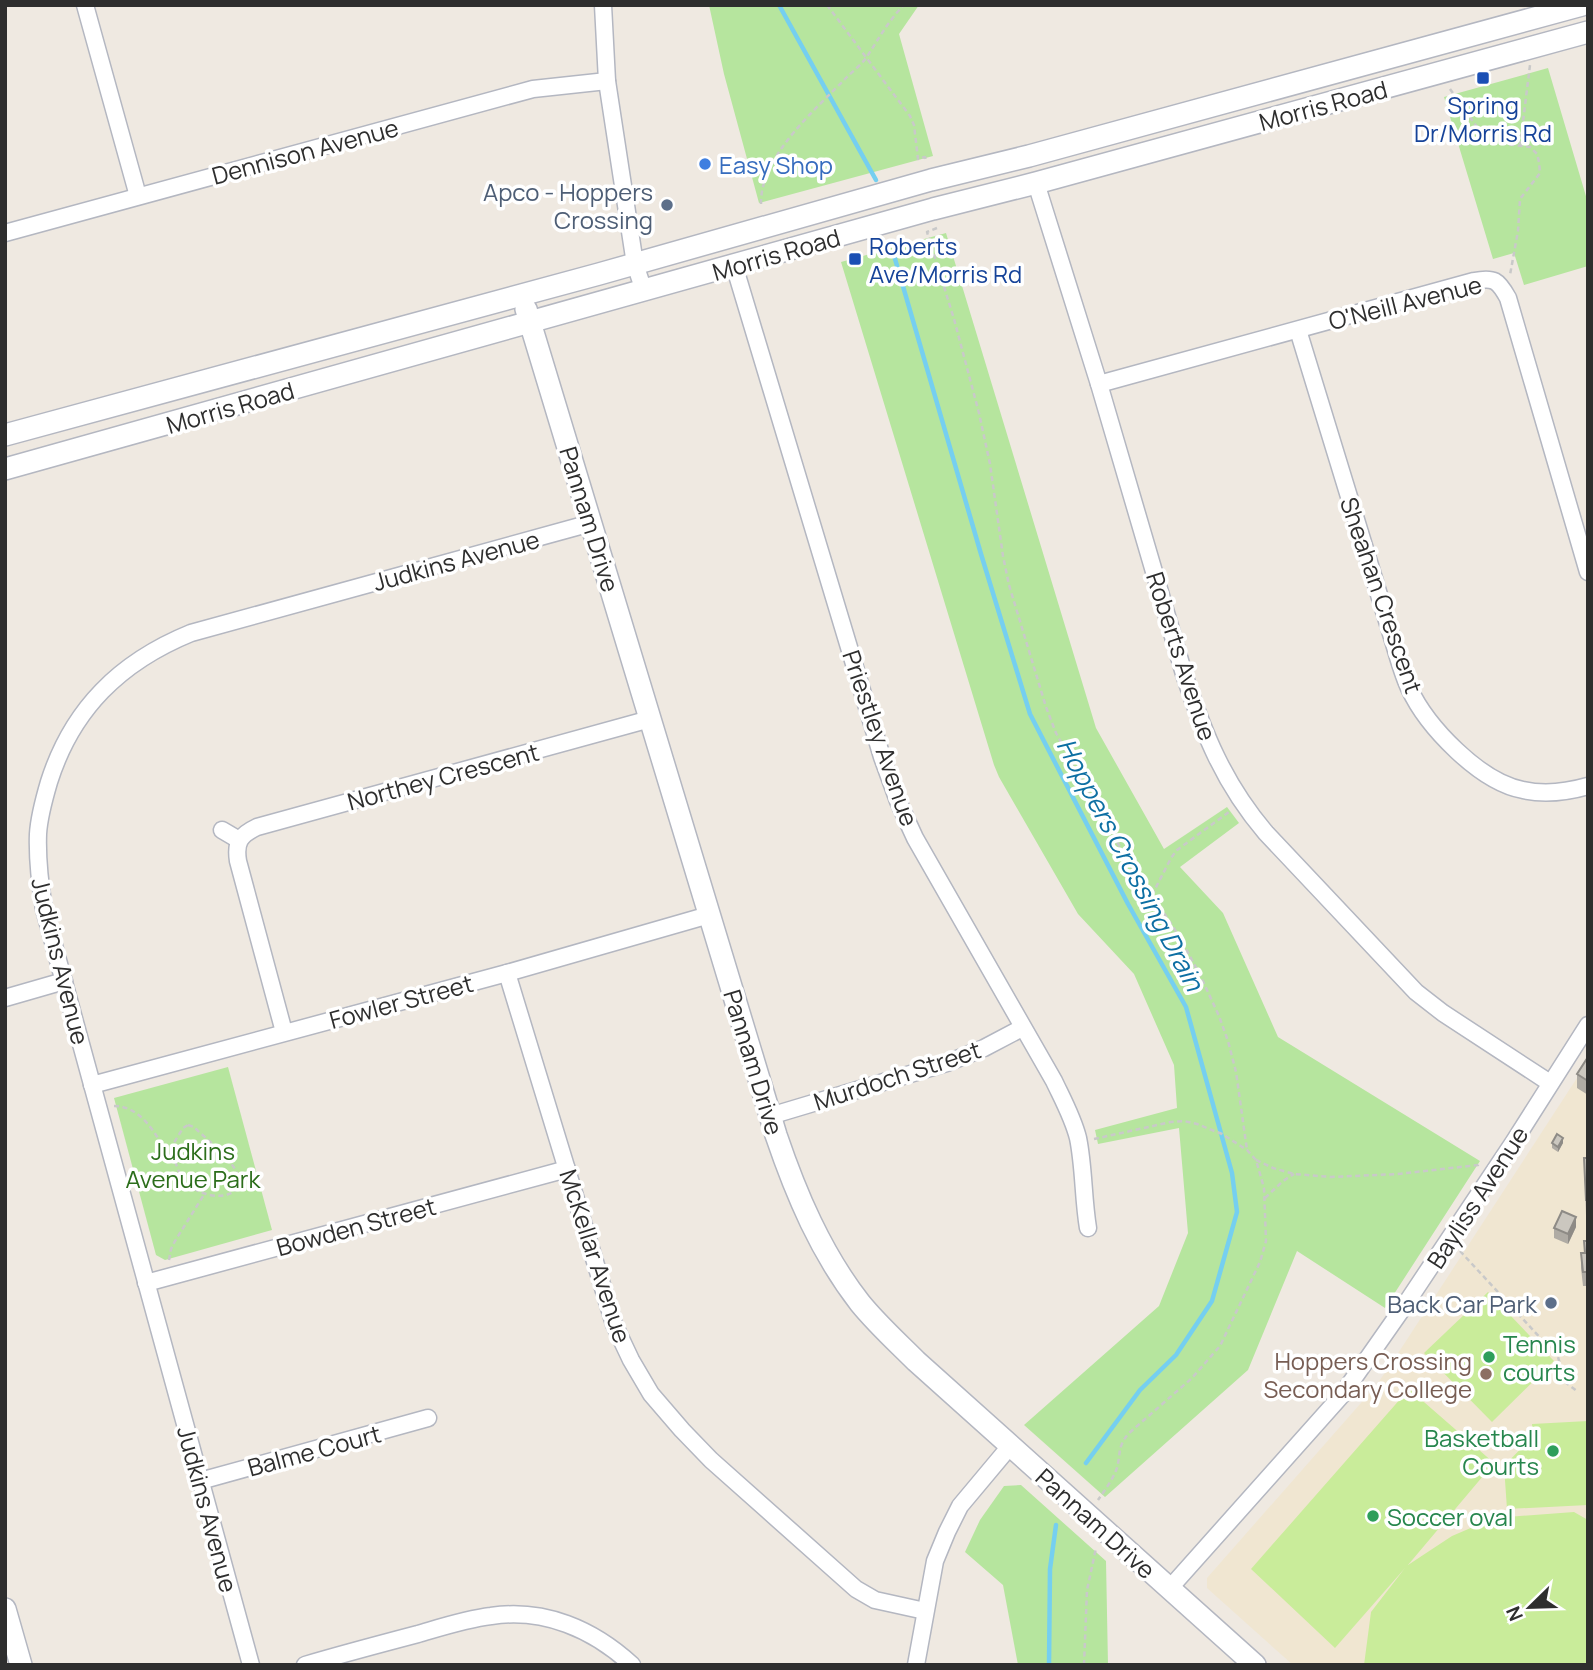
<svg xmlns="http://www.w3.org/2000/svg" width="1593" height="1670" font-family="Manrope,sans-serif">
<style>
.education{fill:#f0e6d1}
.green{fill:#b6e59e}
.pitch{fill:#c9ec9a}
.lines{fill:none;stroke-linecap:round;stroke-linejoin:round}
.stream{stroke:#75cff0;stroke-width:4.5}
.street-casing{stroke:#b4b7c1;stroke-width:19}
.secondary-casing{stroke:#b4b7c1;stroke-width:24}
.path{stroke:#c9c9c9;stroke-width:2.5;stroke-dasharray:5 3.5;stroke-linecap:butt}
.street{stroke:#fff;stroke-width:16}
.secondary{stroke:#fff;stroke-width:21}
.wall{fill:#afaba4}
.shaded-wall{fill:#8e8b86}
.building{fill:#cbc7bf;stroke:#8e8b86;stroke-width:2}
.transit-dot{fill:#1a4fb4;stroke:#fff;stroke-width:2.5}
.shop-dot{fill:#3f7fe0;stroke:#fff;stroke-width:2.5}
.service-dot{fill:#5c6f8a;stroke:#fff;stroke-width:2.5}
.leisure-dot{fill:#2e9e5b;stroke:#fff;stroke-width:2.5}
.education-dot{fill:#8d6e63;stroke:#fff;stroke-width:2.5}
.labels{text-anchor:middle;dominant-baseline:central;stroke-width:7;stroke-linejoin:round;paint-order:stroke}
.transit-label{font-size:24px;fill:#164399;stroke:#fff}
.street-label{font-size:24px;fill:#2e2e2e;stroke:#fff}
.shop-label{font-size:24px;fill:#366cbe;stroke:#fff;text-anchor:start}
.service-label{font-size:24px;fill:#4e5e75;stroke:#fff;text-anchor:end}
.park-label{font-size:24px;fill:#2c6e1b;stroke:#fff}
.leisure-label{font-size:24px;fill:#27864d;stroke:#fff;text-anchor:start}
.education-label{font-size:24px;fill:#785e54;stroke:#fff;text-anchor:end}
.water-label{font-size:26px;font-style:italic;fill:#0d6fa3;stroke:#fff}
</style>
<rect width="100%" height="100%" fill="#efe9e1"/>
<polygon class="education" points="1588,1061 1588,1665 1293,1665 1207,1588 1207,1578 1375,1387 1393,1361"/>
<g class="green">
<polygon points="709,5 919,5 899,34 933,156 759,203 724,74"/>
<polygon points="1548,68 1588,203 1588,266 1524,285 1514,253 1493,259 1444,97"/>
<polygon points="946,233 1096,728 1164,849 1227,807 1239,823 1180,867 1223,913 1278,1037 1480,1161 1385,1308 1297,1251 1248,1370 1105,1497 1024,1425 1159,1306 1188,1233 1179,1128 1098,1144 1095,1130 1177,1108 1174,1065 1134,974 1078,914 999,777 994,765 841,262"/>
<polygon points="228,1067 272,1230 165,1260 156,1255 114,1098"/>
<polygon points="1021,1485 1106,1561 1108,1665 1018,1665 1003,1585 965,1552 980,1520 1004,1486"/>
</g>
<g class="pitch">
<polygon points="1488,1292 1554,1361 1492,1422 1424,1353"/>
<polygon points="1409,1389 1494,1463 1408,1565 1452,1536 1494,1518 1574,1512 1588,1520 1588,1665 1364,1665 1371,1612 1405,1568 1335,1648 1251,1569"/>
<polygon points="1588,1421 1588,1505 1507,1509 1504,1466 1533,1436 1532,1424"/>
</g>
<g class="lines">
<g class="stream">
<polyline points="779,5 876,180"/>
<polyline points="893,252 981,554 1030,714 1128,904 1186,1007 1232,1173 1237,1212 1212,1301 1176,1355 1140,1390 1086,1463"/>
<polyline points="1049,1665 1050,1569 1056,1525"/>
</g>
<defs>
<g id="street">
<polyline points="85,5 138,196"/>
<polyline points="603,5 607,81 635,264 644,291"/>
<path d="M1036,183l63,201 85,290c20,60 40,110 82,159l150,159 27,21 107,70"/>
<polyline points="5,233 533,89 607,81"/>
<path d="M734,265l148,492 16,44 17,37 139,243c9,19 19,37 24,57 6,29 5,60 10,90"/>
<path d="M1298,330l97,317c4,14 8,28 14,41 18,39 71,94 114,102 22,5 44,2 65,-4"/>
<path d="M1099,384l375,-103c20,-4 24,-1 34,17l80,274"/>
<polyline points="222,830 239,840"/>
<polyline points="507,973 614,1324 631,1360 651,1394 682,1430 711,1460 856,1589 875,1600 925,1611"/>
<polyline points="5,998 64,981"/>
<path d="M284,1032l-46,-171c-3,-19 2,-26 19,-34l393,-108"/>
<polyline points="92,1085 507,973 709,915"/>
<polyline points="770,1116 947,1063 984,1048 1022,1028"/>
<polyline points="146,1283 567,1169"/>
<polyline points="200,1481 428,1418"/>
<polyline points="1169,1589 1342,1395 1405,1305 1513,1143 1588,1025"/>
<path d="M251,1665l-207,-756c-4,-25 -7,-49 -6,-75 1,-17 6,-35 11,-52 23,-73 71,-120 142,-149l400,-110"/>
<path d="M305,1665c37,-11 75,-21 113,-31 24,-7 48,-15 73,-18 53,-8 102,13 141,49"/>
<polyline points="916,1665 935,1561 947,1532 960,1506 1011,1445"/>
</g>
<g id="secondary">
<path d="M526,309l250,826c20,59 45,118 84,168 17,21 37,39 56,58l339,304"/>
<polyline points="5,435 599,274 931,180 1029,156 1582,5"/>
<polyline points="5,469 933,209 1036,183 1588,32"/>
<polyline points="5,1609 21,1665"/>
</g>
</defs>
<use href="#street" class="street-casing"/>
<use href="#secondary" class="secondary-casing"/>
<g class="path">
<polyline points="827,5 910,116 914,125 918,159 925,157 927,162"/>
<polyline points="1450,89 1482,134 1497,143 1530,147 1537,154 1539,162 1540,173 1520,199 1518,231 1510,275"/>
<polyline points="1520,146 1530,65"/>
<path d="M761,204c-1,-48 55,-95 86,-127 6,-6 14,-12 19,-19 12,-18 22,-37 38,-53"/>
<polyline points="937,228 927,232 954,319 979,413 990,464 1003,556 1009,585 1046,707 1056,733 1097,809 1132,867 1152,895 1179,936 1201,977 1219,1016 1228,1041 1236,1072 1247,1150"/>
<polyline points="1152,895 1171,858 1177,850 1229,812"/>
<path d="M114,1106c27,0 42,28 54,49l6,-1"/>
<path d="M188,1125l6,2c15,15 45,36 46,57 -11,21 -46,11 -58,-6 -5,-9 -9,-22 -10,-32l11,-18z"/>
<path d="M1094,1139l77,-17 13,-1 13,3 25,10 25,16 9,10 8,28 2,53 -6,21 -40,84 -28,32 -64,56c-11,14 -7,19 -11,34 -4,11 -12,22 -19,32"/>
<polyline points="1256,1160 1273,1168 1294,1174 1331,1177 1398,1174 1478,1165 1479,1164"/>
<polyline points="1265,1198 1283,1181 1294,1174"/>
<polyline points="1460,1251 1558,1357 1565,1382 1577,1391"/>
<polyline points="169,1260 171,1249 175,1241 205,1193"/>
<polyline points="1084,1665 1087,1590 1096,1548"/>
</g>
<use href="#street" class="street"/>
<use href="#secondary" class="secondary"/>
</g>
<g class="wall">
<polygon points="1588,1057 1588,1095 1577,1088 1577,1074"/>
<polygon points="1552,1143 1563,1143 1558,1152 1552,1148"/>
<polygon points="1584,1158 1588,1158 1588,1215 1586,1215"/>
<polygon points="1576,1227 1568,1244 1554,1238 1554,1228"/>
<polygon points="1587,1230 1588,1230 1588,1301 1587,1286 1583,1286 1581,1268 1581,1253 1584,1253 1584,1241 1587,1241"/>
</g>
<g class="shaded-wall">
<polygon points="1563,1138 1563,1143 1558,1152 1558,1147"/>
<polygon points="1576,1217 1576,1227 1568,1244 1568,1234"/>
</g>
<g class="building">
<polygon points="1588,1057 1588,1081 1577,1074"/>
<polygon points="1557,1134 1563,1138 1558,1147 1552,1143"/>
<polygon points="1584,1158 1588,1158 1588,1200 1586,1200"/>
<polygon points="1562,1211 1576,1217 1568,1234 1554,1228"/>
<polygon points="1587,1230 1588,1230 1588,1287 1587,1272 1583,1272 1581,1253 1585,1253 1584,1241 1587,1241"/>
</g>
<g class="transit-dot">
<rect x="1476" y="71" width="14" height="14" rx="3.5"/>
<rect x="848" y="252" width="14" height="14" rx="3.5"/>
</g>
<circle class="shop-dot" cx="705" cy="164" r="7"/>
<g class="service-dot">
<circle cx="667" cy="205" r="7"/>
<circle cx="1551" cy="1303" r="7"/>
</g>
<g class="leisure-dot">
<circle cx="1489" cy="1357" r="7"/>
<circle cx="1553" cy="1451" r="7"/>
<circle cx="1373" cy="1516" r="7"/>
</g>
<circle class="education-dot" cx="1486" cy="1374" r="7"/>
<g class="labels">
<g class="transit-label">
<text x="1483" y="104">Spring<tspan x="1483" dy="28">Dr/Morris Rd</tspan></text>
<text x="869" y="245" text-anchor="start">Roberts<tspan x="869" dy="28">Ave/Morris Rd</tspan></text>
</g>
<g class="street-label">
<text transform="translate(1323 105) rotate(-15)">Morris Road</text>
<text transform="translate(305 151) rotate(-15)">Dennison Avenue</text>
<text transform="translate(776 254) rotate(-16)">Morris Road</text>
<text transform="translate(1405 302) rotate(-14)">O'Neill Avenue</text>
<text transform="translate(230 407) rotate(-16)">Morris Road</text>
<text transform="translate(590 519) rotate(73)">Pannam Drive</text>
<text transform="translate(456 560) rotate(-15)">Judkins Avenue</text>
<text transform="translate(1382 595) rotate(71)">Sheahan Crescent</text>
<text transform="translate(1182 656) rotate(72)">Roberts Avenue</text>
<text transform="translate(881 738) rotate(71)">Priestley Avenue</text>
<text transform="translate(443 776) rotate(-15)">Northey Crescent</text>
<text transform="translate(61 961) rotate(76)">Judkins Avenue</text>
<text transform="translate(401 1001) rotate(-15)">Fowler Street</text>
<text transform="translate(754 1062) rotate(73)">Pannam Drive</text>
<text transform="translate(897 1075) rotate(-18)">Murdoch Street</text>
<text transform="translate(1477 1197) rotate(-57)">Bayliss Avenue</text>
<text transform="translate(356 1226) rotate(-15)">Bowden Street</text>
<text transform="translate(596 1256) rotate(72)">McKellar Avenue</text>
<text transform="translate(314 1450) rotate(-15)">Balme Court</text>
<text transform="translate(208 1509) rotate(75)">Judkins Avenue</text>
<text transform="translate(1096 1523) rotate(42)">Pannam Drive</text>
</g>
<g class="shop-label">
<text x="719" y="164">Easy Shop</text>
</g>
<g class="service-label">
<text x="653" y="191">Apco - Hoppers<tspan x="653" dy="28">Crossing</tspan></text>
<text x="1537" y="1303">Back Car Park</text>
</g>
<g class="park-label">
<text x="193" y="1150">Judkins<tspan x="193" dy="28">Avenue Park</tspan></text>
</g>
<g class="leisure-label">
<text x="1503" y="1343">Tennis<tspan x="1503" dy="28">courts</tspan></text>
<text x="1539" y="1437" text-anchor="end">Basketball<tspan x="1539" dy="28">Courts</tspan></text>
<text x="1387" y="1516">Soccer oval</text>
</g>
<g class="education-label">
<text x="1472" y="1360">Hoppers Crossing<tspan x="1472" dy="28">Secondary College</tspan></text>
</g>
<g class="water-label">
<text transform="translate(1131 864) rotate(62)">Hoppers Crossing Drain</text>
</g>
</g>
<rect width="1593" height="1670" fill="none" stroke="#2e2e2e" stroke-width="14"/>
<g transform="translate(1530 1607) rotate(247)" stroke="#ffffff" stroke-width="5" paint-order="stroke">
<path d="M0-5L12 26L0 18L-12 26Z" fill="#2e2e2e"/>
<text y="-10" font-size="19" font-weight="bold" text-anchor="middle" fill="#2e2e2e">N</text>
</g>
</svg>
